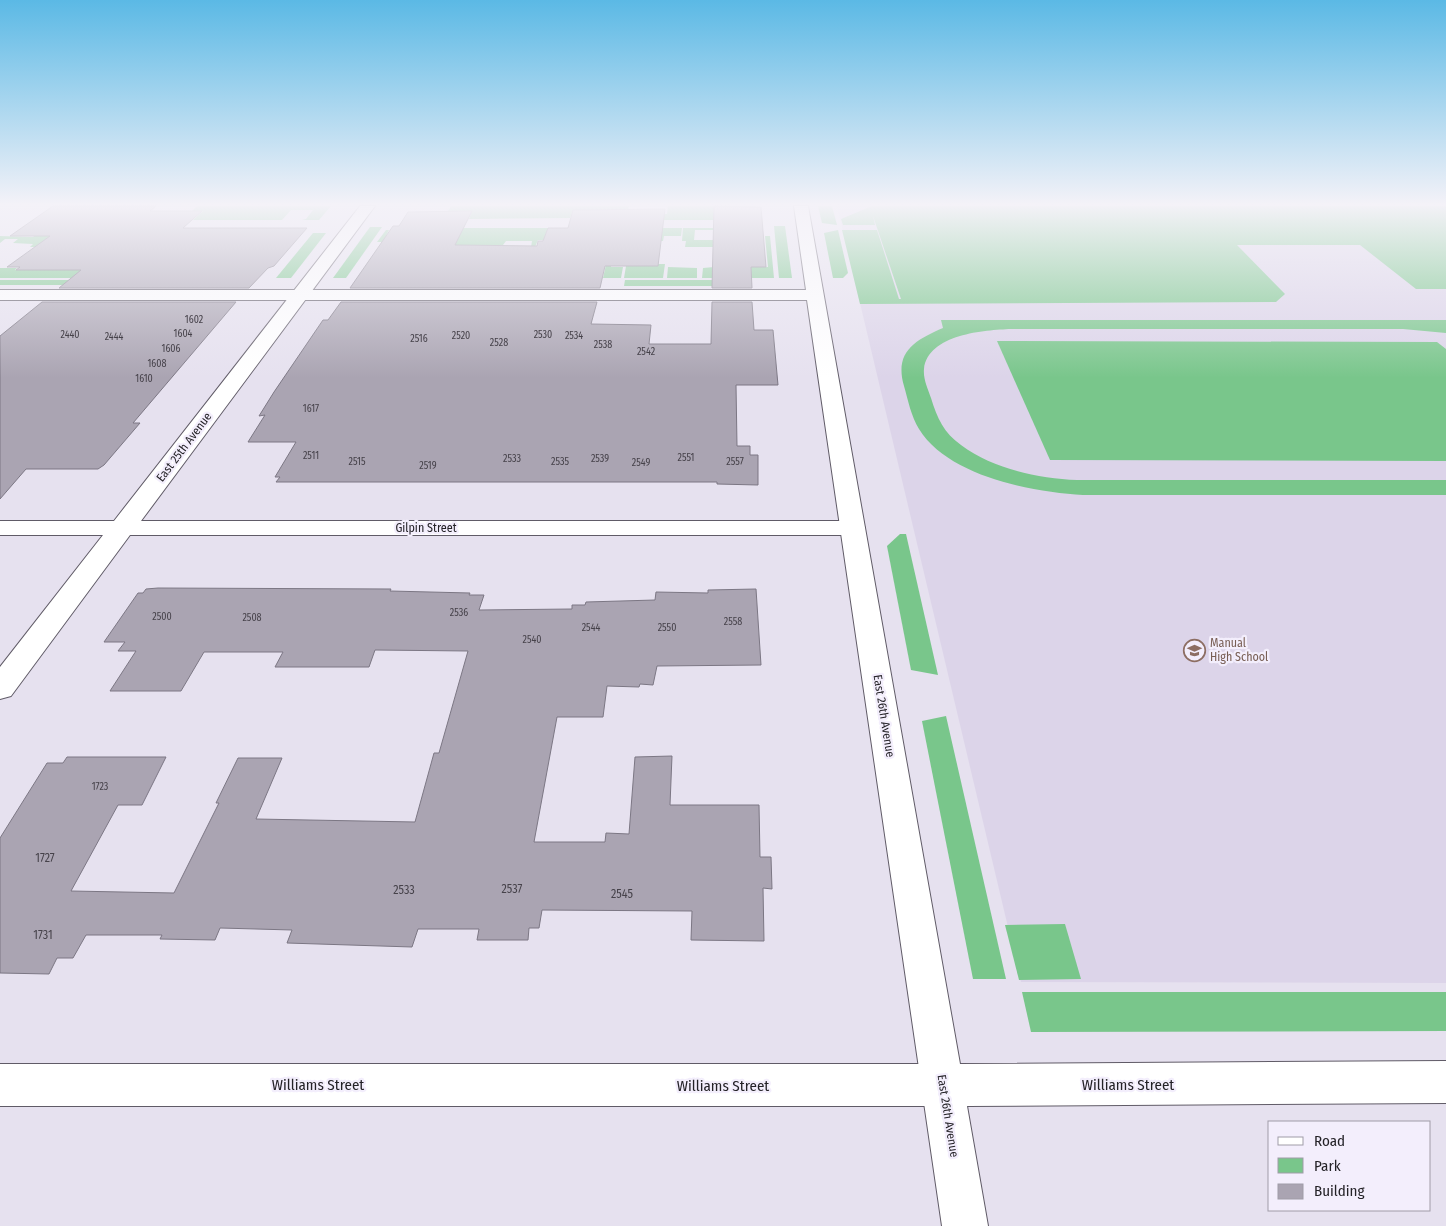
<svg xmlns="http://www.w3.org/2000/svg" width="1446" height="1226" font-family="'Fira Sans Condensed',sans-serif">
<style>
.built{fill:#dcd4e9}
.green{fill:#79c68b}
.building{fill:#aaa4b2;stroke:#7c7784}
.lines{fill:none;stroke-linecap:round;stroke-linejoin:round}
.minor-casing{stroke:#605b67;stroke-width:2}
.tertiary-casing{stroke:#605b67;stroke-width:2}
.minor{fill:#fff;fill-rule:evenodd}
.tertiary{fill:#fff;fill-rule:evenodd}
.labels{text-anchor:middle;dominant-baseline:central;stroke-width:4.5;stroke-linejoin:round;paint-order:stroke}
.number-label{font-size:10px;fill:#46424a}
.street-label{font-size:12px;fill:#242227;stroke:#f3eefc}
.education-label{font-size:12px;fill:#785e54;stroke:#f3eefc;text-anchor:start}
.near-number-label{font-size:12px;fill:#46424a}
.near-street-label{font-size:15px;fill:#242227;stroke:#f3eefc}
</style>
<rect width="100%" height="100%" fill="#e6e1ef"/>
<polygon class="built" points="837,206 1446,206 1446,983 1021,982"/>
<g class="green">
<polygon points="197,206 331,206 319,220 302,220 306,219 313,210 291,210 282,220 193,220 203,211 192,211"/>
<polygon points="451,206 629,206 628,210 573,210 570,218 469,219 472,211 461,211 444,218"/>
<polygon points="668,206 716,206 715,220 641,220 642,214 667,214"/>
<polygon points="818,206 832,206 837,225 822,223"/>
<polygon points="872,206 1446,206 1446,289 1416,289 1360,245 1237,245 1285,294 1276,302 860,304 842,230 877,230 899,299 901,299 873,216 875,225 843,225 841,219"/>
<polygon points="774,226 785,226 792,278 779,278"/>
<polygon points="370,227 382,227 346,278 333,278"/>
<polygon points="45,228 58,230 36,247 30,247 33,244 13,243 18,239 5,239 0,243 0,236 33,237"/>
<polygon points="191,228 239,228 230,236 102,278 0,278 0,268 17,268 15,270 82,270 181,237"/>
<polygon points="449,228 548,228 545,237 554,240 538,240 535,247 531,247 532,241 506,241 503,245 411,245 412,242 377,242 386,230 389,230 386,236 410,236"/>
<polygon points="648,228 682,228 681,236 664,236 663,241 658,241 656,264 665,264 663,278 624,278 626,266 638,266 642,247 615,247 611,267 623,267 621,278 603,278 610,247"/>
<polygon points="683,228 713,228 713,230 695,230 694,240 713,240 730,278 702,278 703,268 714,267 714,247 685,247 686,241 682,241"/>
<polygon points="838,230 848,273 843,278 833,278 824,233"/>
<polygon points="313,233 326,233 291,278 276,278"/>
<polygon points="765,236 770,236 774,278 733,278 733,267 768,267"/>
<polygon points="668,267 697,268 697,278 667,278"/>
<polygon points="0,280 160,280 155,285 0,285"/>
<polygon points="625,280 729,280 729,286 624,286"/>
<path d="M941,320h505v13l-43,-4h-392c-26,1 -83,5 -87,40 -1,10 4,20 7,29 6,20 13,35 30,47 32,24 77,33 116,35h369v15h-363c-52,-3 -135,-19 -164,-66 -8,-13 -11,-29 -15,-43 -10,-34 11,-46 39,-58z"/>
<polygon points="997,341 1437,342 1446,349 1446,461 1050,460"/>
<polygon points="900,534 906,534 938,675 911,670 887,546"/>
<polygon points="946,716 1006,979 973,979 922,721"/>
<polygon points="1065,924 1081,979 1019,980 1005,925"/>
<polygon points="1022,992 1446,992 1446,1031 1031,1032"/>
</g>
<g class="building">
<polygon points="53,206 156,206 150,211 202,211 183,228 307,228 274,266 268,268 249,288 59,288 81,270 16,270 20,267 7,267 50,236 10,236"/>
<polygon points="714,206 761,207 766,267 751,267 752,288 712,288"/>
<polygon points="665,209 658,266 605,266 600,288 350,288 393,226 399,226 408,212 472,211 455,245 537,246 538,241 543,241 548,228 568,228 573,210"/>
<polygon points="42,302 236,302 133,423 140,423 104,465 98,469 26,469 0,499 0,336"/>
<polygon points="341,302 597,302 591,324 651,325 649,344 711,344 712,302 752,302 754,330 773,330 778,385 736,385 737,446 750,446 750,455 758,455 758,485 717,484 717,482 276,482 280,477 275,477 296,442 248,442 265,415 259,416 274,392 323,320 328,320"/>
<polygon points="158,588 391,589 390,591 470,593 469,595 484,595 479,610 572,609 572,605 585,605 586,602 655,600 656,592 708,593 708,590 756,589 761,665 657,666 653,685 640,684 639,687 607,686 603,717 557,717 534,842 605,842 606,833 629,834 635,757 672,756 670,805 759,805 760,857 771,857 772,889 763,888 764,941 691,940 692,911 542,910 539,928 529,928 528,940 477,940 479,929 418,929 412,947 287,943 292,930 220,928 215,940 160,939 162,935 86,935 73,958 57,958 49,974 0,973 0,838 47,763 63,763 67,757 166,757 142,805 118,805 71,891 174,893 219,803 216,803 238,758 282,758 256,819 415,822 434,753 439,753 468,651 375,650 369,667 275,667 283,652 204,652 181,691 110,691 136,651 118,651 125,642 104,642 138,593 143,593 146,589"/>
</g>
<g class="lines">
<defs>
<g id="minor">
<polygon points="360,206 375,206 141,521 853,521 862,523 865,528 862,533 853,535 130,535 11,696 0,699 0,667 103,535 0,535 0,521 114,521"/>
<polygon points="0,1064 943,1064 958,1070 964,1085 958,1100 943,1106 0,1106"/>
</g>
<polygon id="tertiary" points="794,206 808,206 960,1064 1446,1061 1446,1103 967,1106 988,1226 942,1226 807,300 0,300 0,290 806,290"/>
</defs>
<use href="#minor" class="minor-casing"/>
<use href="#tertiary" class="tertiary-casing"/>
<use href="#minor" class="minor"/>
<use href="#tertiary" class="tertiary"/>
</g>
<linearGradient id="sky" x2="0" y2="1"><stop stop-color="#5bb9e5"/><stop offset="0.54" stop-color="#f4f2f8"/><stop offset="1" stop-color="#f4f2f8" stop-opacity="0"/></linearGradient>
<rect width="1446" height="378" fill="url(#sky)"/>
<defs>
<symbol id="school-ring" viewBox="-11 -11 22 22"><circle r="9.5" fill="#f3eefc" stroke="#8d6e63" stroke-width="1.5"/><path d="M0-5L7-2L0 1L-7-2ZM-4 1L0 2.5L4 1V4Q0 6-4 4Z" fill="#8d6e63"/></symbol>
</defs>
<g fill-rule="evenodd">
<use href="#school-ring" x="1182" y="638" width="25" height="25"/>
</g>
<g class="labels">
<g class="number-label">
<text x="194" y="320">1602</text>
<text x="183" y="334">1604</text>
<text x="70" y="335">2440</text>
<text x="543" y="335">2530</text>
<text x="461" y="336">2520</text>
<text x="574" y="336">2534</text>
<text x="114" y="337">2444</text>
<text x="419" y="339">2516</text>
<text x="499" y="343">2528</text>
<text x="603" y="345">2538</text>
<text x="171" y="349">1606</text>
<text x="646" y="352">2542</text>
<text x="157" y="364">1608</text>
<text x="144" y="379">1610</text>
<text x="311" y="409">1617</text>
<text x="311" y="456">2511</text>
<text x="686" y="458">2551</text>
<text x="512" y="459">2533</text>
<text x="600" y="459">2539</text>
<text x="357" y="462">2515</text>
<text x="560" y="462">2535</text>
<text x="735" y="462">2557</text>
<text x="641" y="463">2549</text>
<text x="428" y="466">2519</text>
<text x="459" y="613">2536</text>
<text x="162" y="617">2500</text>
<text x="252" y="618">2508</text>
<text x="733" y="622">2558</text>
<text x="591" y="628">2544</text>
<text x="667" y="628">2550</text>
<text x="532" y="640">2540</text>
<text x="100" y="787">1723</text>
</g>
<g class="street-label">
<text transform="translate(184 447) rotate(-53)">East 25th Avenue</text>
<text x="426" y="528">Gilpin Street</text>
<text transform="translate(884 716) rotate(81)">East 26th Avenue</text>
<text transform="translate(948 1116) rotate(81)">East 26th Avenue</text>
</g>
<g class="education-label">
<text x="1210" y="643">Manual<tspan x="1210" dy="14">High School</tspan></text>
</g>
<g class="near-number-label">
<text x="45" y="858">1727</text>
<text x="512" y="889">2537</text>
<text x="404" y="890">2533</text>
<text x="622" y="894">2545</text>
<text x="43" y="935">1731</text>
</g>
<g class="near-street-label">
<text x="318" y="1085">Williams Street</text>
<text x="1128" y="1085">Williams Street</text>
<text x="723" y="1086">Williams Street</text>
</g>
</g>
<rect x="1268" y="1121" width="162" height="90" fill="#f3eefc" stroke="#a09ca7"/>
<rect x="1278" y="1137" width="25" height="8" fill="#ffffff" stroke="#a09ca7"/>
<text x="1314" y="1146" font-size="15" fill="#242227">Road</text>
<rect x="1278" y="1158" width="25" height="15" fill="#79c68b" stroke="#a09ca7"/>
<text x="1314" y="1171" font-size="15" fill="#242227">Park</text>
<rect x="1278" y="1184" width="25" height="15" fill="#aaa4b2" stroke="#a09ca7"/>
<text x="1314" y="1196" font-size="15" fill="#242227">Building</text>
</svg>
